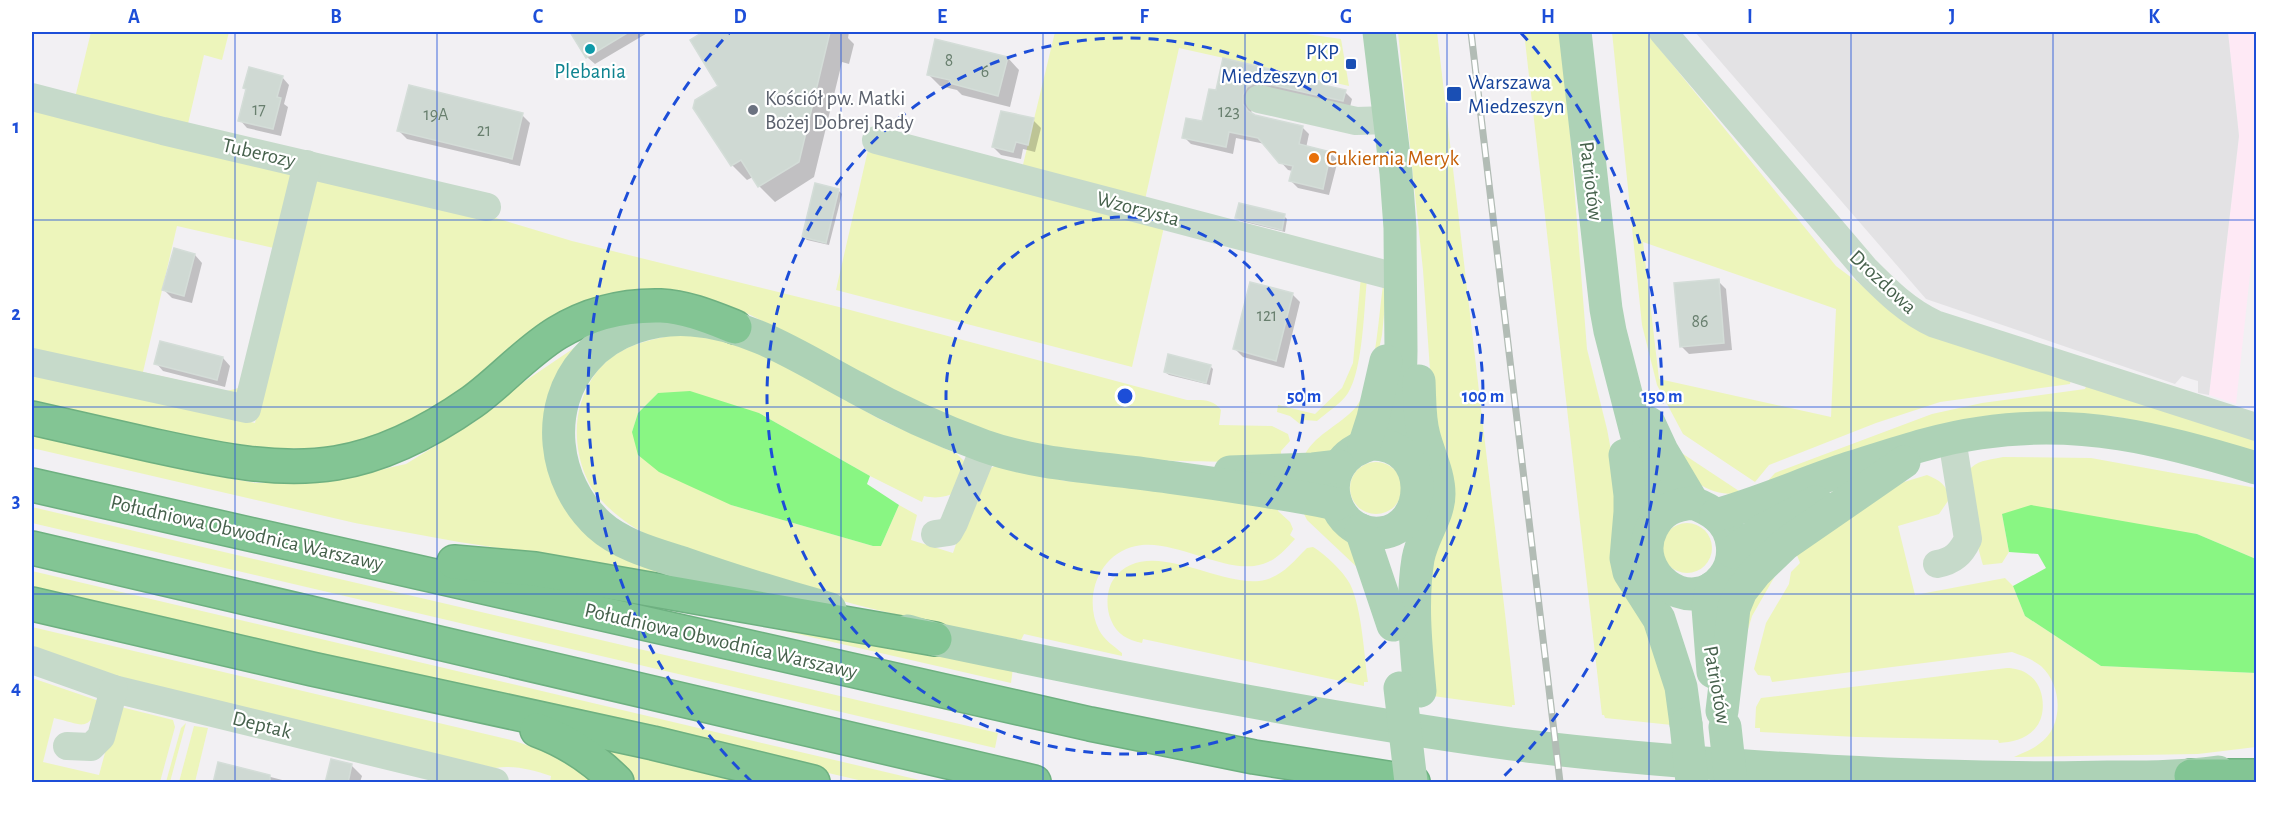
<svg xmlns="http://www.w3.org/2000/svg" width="2288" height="814" font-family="'Alegreya Sans',sans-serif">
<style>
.commercial{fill:#fee9f5}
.education{fill:#e3e2e4}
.green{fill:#edf5bb;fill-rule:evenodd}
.water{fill:#89f683}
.shadow{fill:#0003}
.building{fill:#cfd9d3;stroke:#d4ddd8;stroke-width:1.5}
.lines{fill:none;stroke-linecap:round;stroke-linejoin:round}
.highway-casing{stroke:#6eb080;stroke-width:36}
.minor{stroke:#c6daca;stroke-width:28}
.major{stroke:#add2b6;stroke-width:33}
.highway{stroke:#83c594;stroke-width:33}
.rail-casing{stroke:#b2bcb5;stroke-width:7}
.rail{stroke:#fff;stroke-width:4.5;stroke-dasharray:14;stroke-linecap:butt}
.major-bridge{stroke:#add2b6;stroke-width:33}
.grid{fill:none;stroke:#1d4ed8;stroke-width:1.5;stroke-opacity:0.55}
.ring{fill:none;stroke:#1d4ed8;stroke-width:3;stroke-dasharray:10 8}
.culture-dot{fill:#0f9aa8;stroke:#fff;stroke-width:2}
.transit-dot{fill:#1a4fb4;stroke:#fff;stroke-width:2}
.worship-dot{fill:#6b7280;stroke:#fff;stroke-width:2}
.food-dot{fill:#e8710a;stroke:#fff;stroke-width:2}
.labels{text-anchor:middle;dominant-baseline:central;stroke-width:4.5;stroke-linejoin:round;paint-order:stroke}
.number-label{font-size:18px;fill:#687f6e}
.transit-label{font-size:21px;fill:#164399;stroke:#fff;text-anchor:end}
.culture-label{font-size:21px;fill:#0d838f;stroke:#fff}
.worship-label{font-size:21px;fill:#5b616d;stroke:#fff;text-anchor:start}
.street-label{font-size:21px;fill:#46614c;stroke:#fff}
.food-label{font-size:21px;fill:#c56008;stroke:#fff;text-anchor:start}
.centre{fill:#1d4ed8;stroke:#fff;stroke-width:3}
.ring-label{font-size:18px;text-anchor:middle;font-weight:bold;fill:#1d4ed8;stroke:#fff;stroke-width:4.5;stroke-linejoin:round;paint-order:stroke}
.neatline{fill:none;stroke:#1d4ed8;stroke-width:2}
.grid-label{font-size:20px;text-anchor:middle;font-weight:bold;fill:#1d4ed8}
</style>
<rect width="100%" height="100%" fill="#f2f0f3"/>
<polygon class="commercial" points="2228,32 2256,32 2256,219 2236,404 2209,395 2239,136"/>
<polygon class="education" points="1695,32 2228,32 2239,136 2209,395 2198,393 2198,381 2191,379 2182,376 2175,384 1926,299"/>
<g class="green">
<polygon points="91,32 229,32 222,60 204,55 187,128 74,102"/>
<polygon points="1055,32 1293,32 1341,39 1349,86 1179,48 1144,204 1021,173"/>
<polygon points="1398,32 1437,32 1506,622 1515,705 1512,705 1512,707 1433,696 1429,691 1433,413 1423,270"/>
<polygon points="1524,32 1562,32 1587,349 1607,429 1641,611 1661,667 1672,725 1605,718 1604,715 1602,715"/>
<path d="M1612,32h34l190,234 84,63 151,50 -1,5 -130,18 -64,21 -107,42 -14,17 -72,-48 -26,-49 -15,-60zM1643,242l193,67 -5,108 -172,-38z"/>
<polygon points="32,104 297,169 278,249 177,226 143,372 227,391 246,386 238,398 32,354"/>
<polygon points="868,150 1164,227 1132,367 836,290"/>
<path d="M312,173l167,40 93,28 267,66 348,93c13,0 26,-2 34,10l-2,15 53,1 16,8 2,7 -9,10v10c-101,2 -205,2 -301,-32 -50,-18 -98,-43 -144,-68 -64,-34 -136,-85 -212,-67 -45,27 -91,55 -136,82 -31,19 -62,39 -95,54 -102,46 -257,-5 -361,-28v-30l223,51z"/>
<path d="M1361,276l6,3c-3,29 -4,90 -19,114 -7,11 -21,19 -31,28l-12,-1 -5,4 -10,-8 -13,-4 1,-7 37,9 27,-26 11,-25z"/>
<path d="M1383,286l3,8 -4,41 -10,46 -15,49 -31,25 -23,4c8,-23 38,-34 53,-52 20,-25 22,-89 27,-121z"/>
<path d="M683,334l51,9 48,21 99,56 76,34 8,8 -8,30c-11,5 -21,7 -33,4l-2,6 -52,-26 -111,-63 -101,-20 -20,20 -6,19 99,73 142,41h8l18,-41 18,10 -6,25 42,13 25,-74 5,-7 14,-7 68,16 158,12 56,8 -1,10 12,11 3,7 -3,6 5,4c-12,13 -22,25 -41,27 -36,4 -83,-28 -118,-20 -38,8 -53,52 -37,84 5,10 15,16 23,23v3l-98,-22 -3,6c-60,-12 -122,-23 -182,-40 -35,-10 -69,-23 -103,-35 -28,-9 -59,-16 -86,-29 -16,-7 -36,-22 -48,-35 -23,-24 -31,-67 -21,-98 17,-52 54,-62 102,-69z"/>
<polygon points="574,348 549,463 668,574 459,542 355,523 32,448 32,435 198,473 256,483 325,482 406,464 476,421 509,392"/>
<polygon points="2087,384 2256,438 2256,454 2166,427 2118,417 2076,413 1764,485 1775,473 1932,414 1982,403 2085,389"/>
<path d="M1677,450l62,41c-11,7 -35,-1 -44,-11 -8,-8 -12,-21 -18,-30z"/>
<path d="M2003,457l88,1 165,30v71l-59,-25 -195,-20 7,38 -7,11 -19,2c-5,-18 -25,-86 -11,-98 7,-7 22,-8 31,-10z"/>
<circle cx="1376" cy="488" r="26"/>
<path d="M1927,475c13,5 19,10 23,23l-11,16 -41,12 17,69 90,-17 8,8 12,30 76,50 155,7v74l-58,7 -184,3c8,-4 18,-7 25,-13 25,-17 24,-58 2,-78 -9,-7 -18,-10 -29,-14l-240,30 -2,-6 -12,-1 -4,-6 12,-46 23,-39 2,-12 9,-9 -5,-13 109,-68z"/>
<polygon points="32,507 998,733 995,748 32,523"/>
<polygon points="1315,509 1347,537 1360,570 1307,520 1302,510"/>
<circle cx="1687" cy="548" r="25"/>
<path d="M1313,547c13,8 30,24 37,37 12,24 14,71 18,98h-4v4l-221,-47 -1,4c-14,-3 -25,-8 -31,-23 -5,-11 -5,-29 2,-40 32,-46 103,6 146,1 22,-3 33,-18 48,-33z"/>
<polygon points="32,571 928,782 867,782 32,588"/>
<polygon points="1775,576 1752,616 1737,667 1746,603"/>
<polygon points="645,599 1013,668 1011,683"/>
<path d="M32,627l483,114 45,16 36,25h-46l1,-6c-19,-6 -36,-11 -56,-8l-301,-69 -162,-49z"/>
<path d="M2007,668c7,0 16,2 22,7 15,10 18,37 8,51 -9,13 -24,16 -38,17l-1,-3 -141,-3 -97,-5v-4h-5l1,-21 5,-9z"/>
<path d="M32,678l70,24c-16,31 -17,23 -48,16l-11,44 56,13 16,-59 6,-9 52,13 2,7 -15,55h-128z"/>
<polygon points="186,723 170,782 166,782 181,728"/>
<polygon points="194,726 208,728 195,782 179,782"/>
<polygon points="605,749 756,782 632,782"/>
</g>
<g class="water">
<polygon points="690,391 759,413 870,476 867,484 899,505 881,546 873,546 731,505 659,472 638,455 632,432 638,413 658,393"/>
<polygon points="2031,505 2197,534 2256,559 2256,673 2101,666 2025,616 2013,586 2046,568 2038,554 2009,552 2002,514"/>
</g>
<g class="shadow">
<polygon points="572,32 649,32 595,64 587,57"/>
<polygon points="706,32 849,32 848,38 854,44 849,64 842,62 814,177 775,202 760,187 753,177 747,180 732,165 720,86 692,40"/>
<polygon points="1008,58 1019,70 1010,107 962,95 957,90 940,86 928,74"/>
<polygon points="1224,60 1323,83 1328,88 1345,92 1352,99 1350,107 1250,102 1252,115 1302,127 1309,134 1306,148 1330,153 1338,160 1329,195 1298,188 1291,181 1293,171 1288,170 1265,144 1236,138 1233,154 1191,144 1184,137 1203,123 1217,92"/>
<polygon points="282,77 289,85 284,104 288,107 281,136 247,128 240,120"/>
<polygon points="522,115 530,123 520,166 407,139 399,131"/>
<polygon points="1033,120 1041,128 1035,152 1023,149 1021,159 1001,155 993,147"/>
<polygon points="838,190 842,194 829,245 807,240 803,237"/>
<polygon points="1284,216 1287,219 1285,232 1241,221 1237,217"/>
<polygon points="195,255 202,263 192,303 172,298 164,290"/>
<polygon points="1718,281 1726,289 1732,350 1689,354 1681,346"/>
<polygon points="1292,294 1300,302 1284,368 1243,357 1235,349"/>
<polygon points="223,358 230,366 225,387 163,371 156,363"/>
<polygon points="1210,366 1213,369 1210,385 1169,375 1165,372"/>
<polygon points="219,764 290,782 214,782"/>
<polygon points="351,765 362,776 360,782 327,782"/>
</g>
<g class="building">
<polygon points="570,32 629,32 586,58"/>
<polygon points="703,32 830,32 799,162 758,187 741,160 731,166 693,108 695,100 718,86 690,40"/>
<polygon points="935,39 1008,57 998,96 949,83 950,80 927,75"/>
<polygon points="1223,58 1324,82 1323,85 1346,90 1343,101 1263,83 1255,83 1247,87 1243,95 1243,104 1248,111 1255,115 1303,126 1299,144 1331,152 1323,189 1289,181 1293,166 1279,163 1258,138 1229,132 1226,147 1182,138 1186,118 1202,121 1209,89 1216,90"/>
<polygon points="249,67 283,76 277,97 281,98 273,129 238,121 246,89 243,88"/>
<polygon points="409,85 523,113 512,159 397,131"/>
<polygon points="1001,111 1034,118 1028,145 1016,142 1013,152 992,147"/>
<polygon points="815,183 839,189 826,243 802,237"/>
<polygon points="1239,203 1285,214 1282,230 1235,218"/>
<polygon points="174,248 195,254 184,296 162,290"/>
<polygon points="1719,279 1724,343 1680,347 1674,283"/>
<polygon points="1250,282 1293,293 1276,361 1233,349"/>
<polygon points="160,341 223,357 217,380 154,364"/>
<polygon points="1168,354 1211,365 1206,383 1164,372"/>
<polygon points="331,759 352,764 348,783 325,783"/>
<polygon points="218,762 270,775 270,783 213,783"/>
</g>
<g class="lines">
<defs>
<g id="highway">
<path d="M32,418c39,9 79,18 119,27 60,13 124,28 185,18 49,-8 96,-33 136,-61 29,-21 54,-50 85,-69 31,-19 67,-28 104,-27 25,1 51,12 74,21"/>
<polyline points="32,485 1090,724 1254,757 1413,782"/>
<polyline points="32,548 1034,782"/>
<polyline points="454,562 535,569 935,639"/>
<polyline points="32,604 312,669 653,743 813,782"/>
<path d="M537,730c30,11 58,30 80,52"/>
<polyline points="2191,776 2256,776"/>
</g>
</defs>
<use href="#highway" class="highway-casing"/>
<g class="minor">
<path d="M1663,32l203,238c22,22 41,41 69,54l321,103"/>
<polyline points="32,97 163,131 487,207"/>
<polyline points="1259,99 1356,121 1389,120"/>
<polyline points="876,140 1400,278"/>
<polyline points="32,362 247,409 307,164"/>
<polyline points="935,534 949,532 954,523 985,446"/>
<path d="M1937,564c16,-3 24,-10 31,-25l-16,-100"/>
<polyline points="32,660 114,689 495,782"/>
<polyline points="67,746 91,747 101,737 114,689"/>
</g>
<g class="major">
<polyline points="1379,32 1396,173 1400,228 1401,351 1399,451"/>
<polyline points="1575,32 1606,309 1610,331 1658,518"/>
<path d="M1419,381c1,19 0,37 5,55 5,19 15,38 15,58 0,22 -17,42 -21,65 -7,43 -2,89 2,132"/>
<polyline points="1649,423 1662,451 1693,503"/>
<path d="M1372,444c60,0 57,84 9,89 -50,5 -72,-73 -9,-89z"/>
<polyline points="1364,446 1373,418 1386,361"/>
<polyline points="1625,455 1630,495 1630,512 1626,558 1629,572 1659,619 1681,687 1686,724"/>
<polyline points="1230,472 1313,469 1339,466"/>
<path d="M1693,503c8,3 17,7 24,13 18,15 21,44 6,62 -33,41 -94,-5 -71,-50 9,-18 22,-23 41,-25z"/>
<path d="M1716,515c46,-13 88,-32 133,-47 42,-13 87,-29 131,-35 100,-15 182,6 276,35"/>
<polyline points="1361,530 1393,625"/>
<polyline points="1733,552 1763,530 1816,502"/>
<polyline points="1712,588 1708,608 1713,672"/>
<path d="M830,609c-50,-14 -99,-29 -147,-46 -28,-9 -62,-18 -84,-38 -46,-42 -56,-118 -13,-166 25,-29 68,-42 106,-39 59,4 112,40 163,67 41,23 85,43 129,59 57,20 116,21 176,30 58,8 118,16 176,28"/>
<path d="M908,631l27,8c191,40 382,78 576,105 125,16 250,24 376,30 73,3 147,5 221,3 37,0 74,0 110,-5"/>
<polyline points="1722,711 1734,608 1741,591 1756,572 1784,545 1904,462"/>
</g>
<use href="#highway" class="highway"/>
<defs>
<polyline id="rail" points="1471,32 1560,782"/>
</defs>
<use href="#rail" class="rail-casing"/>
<use href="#rail" class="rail"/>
<g class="major-bridge">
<polyline points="1400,688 1411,782"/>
<polyline points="1686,724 1692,782"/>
<polyline points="1725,727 1731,782"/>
</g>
</g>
<path class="grid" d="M235,32v750M437,32v750M639,32v750M841,32v750M1043,32v750M1245,32v750M1447,32v750M1649,32v750M1851,32v750M2053,32v750M32,220h2224M32,407h2224M32,594h2224"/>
<g class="ring">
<circle cx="1125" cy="396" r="179"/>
<circle cx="1125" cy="396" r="358"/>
<path d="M752 782A537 537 0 0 1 729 33M1521 33A537 537 0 0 1 1498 782"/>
</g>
<circle class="culture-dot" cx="590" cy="49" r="6"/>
<g class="transit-dot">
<rect x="1345" y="58" width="12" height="12" rx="3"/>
<rect x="1446" y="86" width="16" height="16" rx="3"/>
</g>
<circle class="worship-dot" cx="753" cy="110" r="6"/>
<circle class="food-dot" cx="1314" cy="158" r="6"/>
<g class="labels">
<g class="number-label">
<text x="949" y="61">8</text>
<text x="985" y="72">6</text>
<text x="259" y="110">17</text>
<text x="1229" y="112">123</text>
<text x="436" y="115">19A</text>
<text x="484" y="131">21</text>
<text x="1267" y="316">121</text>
<text x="1700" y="322">86</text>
</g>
<g class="transit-label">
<text x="1339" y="52">PKP<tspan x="1339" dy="24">Miedzeszyn 01</tspan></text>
<text x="1468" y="82" text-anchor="start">Warszawa<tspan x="1468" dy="24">Miedzeszyn</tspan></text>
</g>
<g class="culture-label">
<text x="590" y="71">Plebania</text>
</g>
<g class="worship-label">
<text x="765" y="98">Kościół pw. Matki<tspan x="765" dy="24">Bożej Dobrej Rady</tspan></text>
</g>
<g class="street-label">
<text transform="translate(259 153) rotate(13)">Tuberozy</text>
<text transform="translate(1591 181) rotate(83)">Patriotów</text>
<text transform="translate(1138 209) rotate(15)">Wzorzysta</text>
<text transform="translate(1883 282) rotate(43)">Drozdowa</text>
<text transform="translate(247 533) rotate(13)">Południowa Obwodnica Warszawy</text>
<text transform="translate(721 641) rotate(13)">Południowa Obwodnica Warszawy</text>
<text transform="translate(1717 685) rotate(80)">Patriotów</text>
<text transform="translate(262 725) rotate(14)">Deptak</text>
</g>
<g class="food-label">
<text x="1326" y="158">Cukiernia Meryk</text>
</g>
</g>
<circle cx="1125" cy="396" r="9" class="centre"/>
<g class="ring-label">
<text x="1304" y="402">50 m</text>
<text x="1483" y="402">100 m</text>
<text x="1662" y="402">150 m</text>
</g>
<rect width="2288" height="814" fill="none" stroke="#ffffff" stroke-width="66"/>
<rect x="33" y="33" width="2222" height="748" class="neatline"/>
<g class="grid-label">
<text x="134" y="23">A</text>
<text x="336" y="23">B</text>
<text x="538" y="23">C</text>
<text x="740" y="23">D</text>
<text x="942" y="23">E</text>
<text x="1144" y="23">F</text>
<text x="1346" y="23">G</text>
<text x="1548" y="23">H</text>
<text x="1750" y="23">I</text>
<text x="1952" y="23">J</text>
<text x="2154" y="23">K</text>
<text x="16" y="133">1</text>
<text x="16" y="320">2</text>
<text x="16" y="507">3</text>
<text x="16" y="694">4</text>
</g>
</svg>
